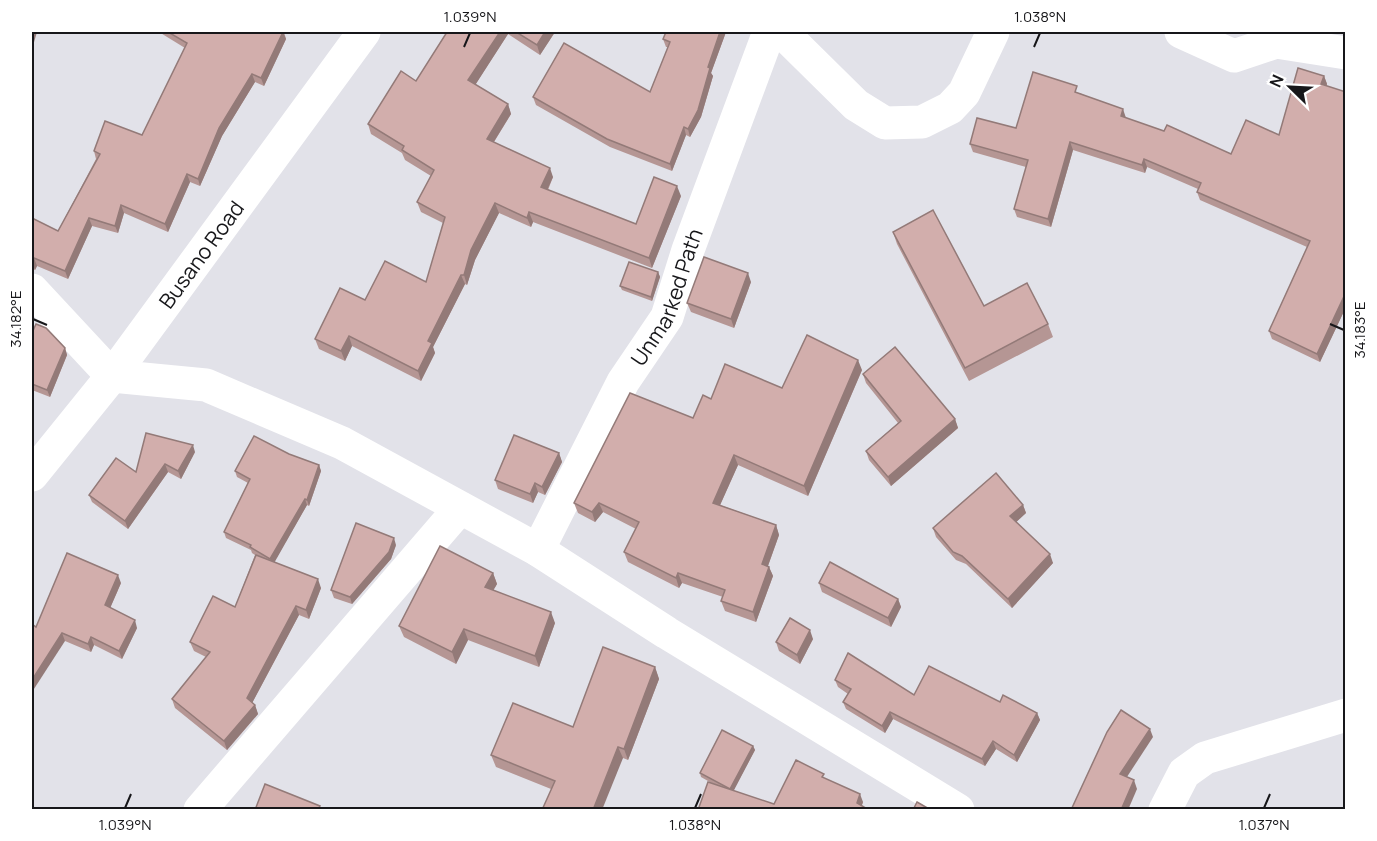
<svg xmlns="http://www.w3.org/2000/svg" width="1377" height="841" font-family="Manrope,sans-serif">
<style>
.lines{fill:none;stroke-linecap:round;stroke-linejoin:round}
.minor{stroke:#fff;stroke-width:33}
.wall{fill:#b59694}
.shaded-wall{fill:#937a78}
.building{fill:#d2aeac;stroke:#937a78;stroke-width:1.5}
.ticks{fill:none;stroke:#17171a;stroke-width:2}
.labels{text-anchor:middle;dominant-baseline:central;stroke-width:5;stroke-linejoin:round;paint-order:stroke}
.street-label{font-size:21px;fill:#17171a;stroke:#fff}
.neatline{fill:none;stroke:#17171a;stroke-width:2}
.ticks-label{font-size:15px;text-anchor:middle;fill:#17171a}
</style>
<rect width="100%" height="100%" fill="#e2e2e9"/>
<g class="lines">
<g class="minor">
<polyline points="782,32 856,105 885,123 922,122 950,108 964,93 993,32"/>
<polyline points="1181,32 1234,56 1276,42 1346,53"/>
<polyline points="32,290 112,376 206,385 342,443 538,550 667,633 958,810"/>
<path id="s1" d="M32,475l80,-99 252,-344"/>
<path id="s2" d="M538,550l85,-168 44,-65 21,-67 81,-218"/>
<polyline points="200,810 460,508"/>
<polyline points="1165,810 1184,773 1205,758 1346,715"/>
</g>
</g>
<g class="wall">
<polygon points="159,32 284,32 286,39 264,86 255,82 222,136 200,186 190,182 168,232 124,213 118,233 92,226 68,279 37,266 35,270 32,268 32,218 58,231 96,159 94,151 142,135 185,48"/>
<polygon points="446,32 555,32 540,55 508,34 475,85 508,104 511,114 494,142 553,177 548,190 636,224 681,196 652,268 533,222 531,227 499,213 475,260 467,285 465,284 433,347 435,353 421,381 352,346 345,361 319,349 315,339 365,300 426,282 443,223 421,212 417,202 431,176 405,160 402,153 371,134 368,124 416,81 447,32"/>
<polygon points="666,32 726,32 711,73 713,76 701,117 690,137 686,135 672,171 610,147 536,105 533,97 650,92 668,47 666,47 663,39"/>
<polygon points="1324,76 1327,84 1326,86 1346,92 1346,307 1320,362 1272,339 1269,331 1307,247 1200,200 1197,192 1198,189 1147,167 1145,173 1073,150 1051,227 1017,217 1014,209 1026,167 973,152 970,144 1016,128 1080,93 1126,118 1231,154 1279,135"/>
<polygon points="893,232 984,306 1048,324 1053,337 969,381 897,244"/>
<polygon points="658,272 660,277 652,301 622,290 620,286"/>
<polygon points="751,282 734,328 691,312 687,303"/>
<polygon points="32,333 65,348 67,355 50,397 32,390"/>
<polygon points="862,370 808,496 738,465 720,505 776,525 779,535 768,566 769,567 773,576 756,622 725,611 721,601 723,597 682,583 679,588 628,562 624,552 636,529 603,512 595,522 578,513 574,503 693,418 711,399 782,388"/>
<polygon points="863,374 955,419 958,428 891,486 869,460 866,451 898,423 866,383"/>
<polygon points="195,452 181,479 168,472 128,529 92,502 89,495 136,472"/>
<polygon points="559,453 562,462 545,495 538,492 533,503 498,489 495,480"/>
<polygon points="289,454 319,465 321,471 309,506 307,505 274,562 321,588 309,619 299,615 252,703 255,705 258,714 227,750 175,708 172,699 206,657 194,651 190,642 235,607 255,555 252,553 251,550 226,538 224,532 248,483 237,477 235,471"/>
<polygon points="1023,505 1026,513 1016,522 1053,563 1012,608 966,564 956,560 936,537 933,528"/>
<polygon points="396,545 391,559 352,604 334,598 331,590"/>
<polygon points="493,573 497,584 493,590 555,623 539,667 468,640 456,664 404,637 399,626"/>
<polygon points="121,583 110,608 137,628 122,659 94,645 91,652 65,641 36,627"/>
<polygon points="819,583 898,599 901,607 891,627 822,592"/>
<polygon points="813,639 800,664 779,651 776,642"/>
<polygon points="655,667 659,679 628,760 623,758 551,789 496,767 491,755 573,727"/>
<polygon points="835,680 914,695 1037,713 1040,720 1017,762 996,749 985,766 893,719 885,733 846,709 843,702 848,694 838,687"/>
<polygon points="753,746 755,750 733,791 774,804 825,779 863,802 862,805 698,810 715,785 701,777 700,773"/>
</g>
<g class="shaded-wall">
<polygon points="32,32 37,32 32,49"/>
<polygon points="283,32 286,39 264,86 261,78"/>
<polygon points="500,32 507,32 508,34 472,90 468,80"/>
<polygon points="545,32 555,32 540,55 537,45"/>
<polygon points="720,32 726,32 711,73 713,76 701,117 690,137 688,129"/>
<polygon points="252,74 255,82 222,136 200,186 198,179 219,128"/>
<polygon points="1324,76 1327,84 1324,92 1321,84"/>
<polygon points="508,104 511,114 490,148 487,139"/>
<polygon points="1123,109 1126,118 1121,116"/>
<polygon points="684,127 686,135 672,171 670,164"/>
<polygon points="1070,142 1073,150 1051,227 1048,219"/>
<polygon points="1144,159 1147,167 1145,173 1142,165"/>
<polygon points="550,168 553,177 544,197 541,187"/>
<polygon points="187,174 190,182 168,232 165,224"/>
<polygon points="677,186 681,196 652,268 649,258"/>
<polygon points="495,203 499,213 475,260 467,285 464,275 471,250"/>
<polygon points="121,205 124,213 118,233 115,226"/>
<polygon points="529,212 533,222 531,227 527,218"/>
<polygon points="89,218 92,226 68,279 65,271"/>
<polygon points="34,258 37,266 35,270 32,262"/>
<polygon points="658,272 660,277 652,301 651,297"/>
<polygon points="748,273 751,282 734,328 731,319"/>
<polygon points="461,275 465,284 433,347 435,353 421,381 418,371 428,341"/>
<polygon points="1346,292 1346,307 1320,362 1317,354"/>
<polygon points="349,336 352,346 345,361 341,351"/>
<polygon points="65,348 67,355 50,397 47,390"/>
<polygon points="858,360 862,370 808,496 804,486"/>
<polygon points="955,419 958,428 891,486 888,477"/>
<polygon points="193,445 195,452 181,479 178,471"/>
<polygon points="559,453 562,462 545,495 542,487"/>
<polygon points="734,455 738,465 717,512 713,503"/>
<polygon points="165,464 168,472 128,529 125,521"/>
<polygon points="319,465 321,471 309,506 307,500"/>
<polygon points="535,483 538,492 533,503 530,494"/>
<polygon points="305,499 307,505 273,565 270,559"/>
<polygon points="599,503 603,512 595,522 592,512"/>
<polygon points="1023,505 1026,513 1013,525 1010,516"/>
<polygon points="776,525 779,535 765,574 762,564"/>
<polygon points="394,538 396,545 391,559 352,604 350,597"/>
<polygon points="1050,554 1053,563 1012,608 1008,599"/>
<polygon points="769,567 773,576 756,622 753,612"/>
<polygon points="493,573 497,584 489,598 485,587"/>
<polygon points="678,573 682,583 679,588 676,578"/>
<polygon points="118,575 121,583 108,613 105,605"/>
<polygon points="318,579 321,588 309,619 306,610"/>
<polygon points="898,599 901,607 891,627 888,618"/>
<polygon points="296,606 299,615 250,707 247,698"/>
<polygon points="551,612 555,623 539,667 535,656"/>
<polygon points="135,620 137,628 122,659 119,651"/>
<polygon points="464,629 468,640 456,664 452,652"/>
<polygon points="810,630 813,639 800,664 797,655"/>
<polygon points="62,633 65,641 32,692 32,680"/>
<polygon points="91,637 94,645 91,652 88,644"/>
<polygon points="655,667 659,679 628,760 624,749"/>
<polygon points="255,705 258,714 227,750 224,741"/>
<polygon points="890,712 893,719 885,733 882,726"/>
<polygon points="1037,713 1040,720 1017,762 1014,755"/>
<polygon points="1150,729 1153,737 1123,783 1120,774"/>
<polygon points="993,741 996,749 985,766 982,759"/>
<polygon points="753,746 755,750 732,794 730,789"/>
<polygon points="618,747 623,758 602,810 593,810"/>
<polygon points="1134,780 1137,789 1128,810 1121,810"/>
<polygon points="860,794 863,802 860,810 857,803"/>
</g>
<g class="building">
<polygon points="168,32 283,32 261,78 252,74 219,128 198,179 187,174 165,224 121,205 115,226 89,218 65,271 34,258 32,262 32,218 58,231 100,154 94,151 105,121 142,135 187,43"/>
<polygon points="447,32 500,32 468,80 508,104 487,139 550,168 541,187 636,224 654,177 677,186 649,258 529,212 527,218 495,203 471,250 464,275 461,275 428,341 432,343 418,371 349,336 341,351 315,339 340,288 365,300 385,261 426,282 445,217 417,202 434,170 402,150 404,146 368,124 401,71 416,81"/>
<polygon points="516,32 545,32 537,45"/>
<polygon points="666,32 720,32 708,67 710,68 698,110 688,129 684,127 670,164 607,139 533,97 564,43 650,92 670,42 663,39"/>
<polygon points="1298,68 1324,76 1321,84 1346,92 1346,292 1317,354 1269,331 1310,241 1197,192 1201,183 1144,159 1142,165 1070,142 1048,219 1014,209 1028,160 970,144 977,118 1016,128 1033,72 1077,86 1075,92 1123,109 1121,116 1164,131 1167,125 1231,154 1246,120 1279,135"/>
<polygon points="933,210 984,306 1027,283 1048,324 965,368 893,232"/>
<polygon points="704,257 748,273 731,319 687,303"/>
<polygon points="629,262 658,272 651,297 620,286"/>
<polygon points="36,324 46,328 65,348 47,390 32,384 32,333"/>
<polygon points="807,335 858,360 804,486 734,455 713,503 776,525 762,564 769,567 753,612 721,601 725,590 678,573 676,578 624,552 639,522 599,503 592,512 574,503 630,393 693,418 703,395 711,399 725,364 782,388"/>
<polygon points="895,347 955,419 888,477 866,451 901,421 863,374"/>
<polygon points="146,433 193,445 178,471 165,464 125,521 89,495 116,458 136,472"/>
<polygon points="514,435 559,453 542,487 535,483 530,494 495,480"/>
<polygon points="254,436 289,454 319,465 307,500 305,499 270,559 250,547 251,545 224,532 250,479 235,471"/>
<polygon points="996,473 1023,505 1010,516 1050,554 1008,599 962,556 953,552 933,528"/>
<polygon points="356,523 394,538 389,552 350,597 331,590"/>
<polygon points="440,546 493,573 485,587 551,612 535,656 464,629 452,652 399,626"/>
<polygon points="67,553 118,575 105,605 135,620 119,651 91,637 88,644 62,633 32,680 32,624 36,627"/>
<polygon points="256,555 318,579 306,610 296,606 247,698 255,705 224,741 172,699 210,652 190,642 213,596 235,607"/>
<polygon points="830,562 898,599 888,618 819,583"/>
<polygon points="790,618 810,630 797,655 776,642"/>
<polygon points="603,647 655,667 624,749 618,747 593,810 542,810 555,781 491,755 513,703 573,727"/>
<polygon points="848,653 914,695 929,666 1000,702 1003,695 1037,713 1014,755 993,741 982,759 890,712 882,726 843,702 851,689 835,680"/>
<polygon points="1121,710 1150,729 1120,774 1134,780 1121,810 1071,810 1107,732"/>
<polygon points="722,730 753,746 730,789 700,773"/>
<polygon points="796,760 824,774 822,777 860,794 857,803 869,810 698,810 708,782 774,804"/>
<polygon points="265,784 320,806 318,810 255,810"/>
<polygon points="917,802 931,810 913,810"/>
</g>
<path class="ticks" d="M464,47l6,-14M1034,47l6,-14M33,319l14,6M1330,324l14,6M125,808l6,-14M695,808l6,-14M1264,808l6,-14"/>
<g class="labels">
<g class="street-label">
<text stroke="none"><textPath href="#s1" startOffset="278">Busano Road</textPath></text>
<text stroke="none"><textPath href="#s2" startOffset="285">Unmarked Path</textPath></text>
</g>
</g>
<rect width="1377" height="841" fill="none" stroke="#ffffff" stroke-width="66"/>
<g transform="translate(1290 87) rotate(294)" stroke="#ffffff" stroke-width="4.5" paint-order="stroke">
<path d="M0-4.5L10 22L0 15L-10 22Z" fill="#17171a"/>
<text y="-9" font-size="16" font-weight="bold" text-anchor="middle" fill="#17171a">N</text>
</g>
<rect x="33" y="33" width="1311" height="775" class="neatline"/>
<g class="ticks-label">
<text x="470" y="22">1.039°N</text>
<text x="1040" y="22">1.038°N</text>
<text transform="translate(16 319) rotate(-90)" y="5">34.182°E</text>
<text transform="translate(1360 330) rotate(-90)" y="5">34.183°E</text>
<text x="125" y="830">1.039°N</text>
<text x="695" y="830">1.038°N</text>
<text x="1264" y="830">1.037°N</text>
</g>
</svg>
